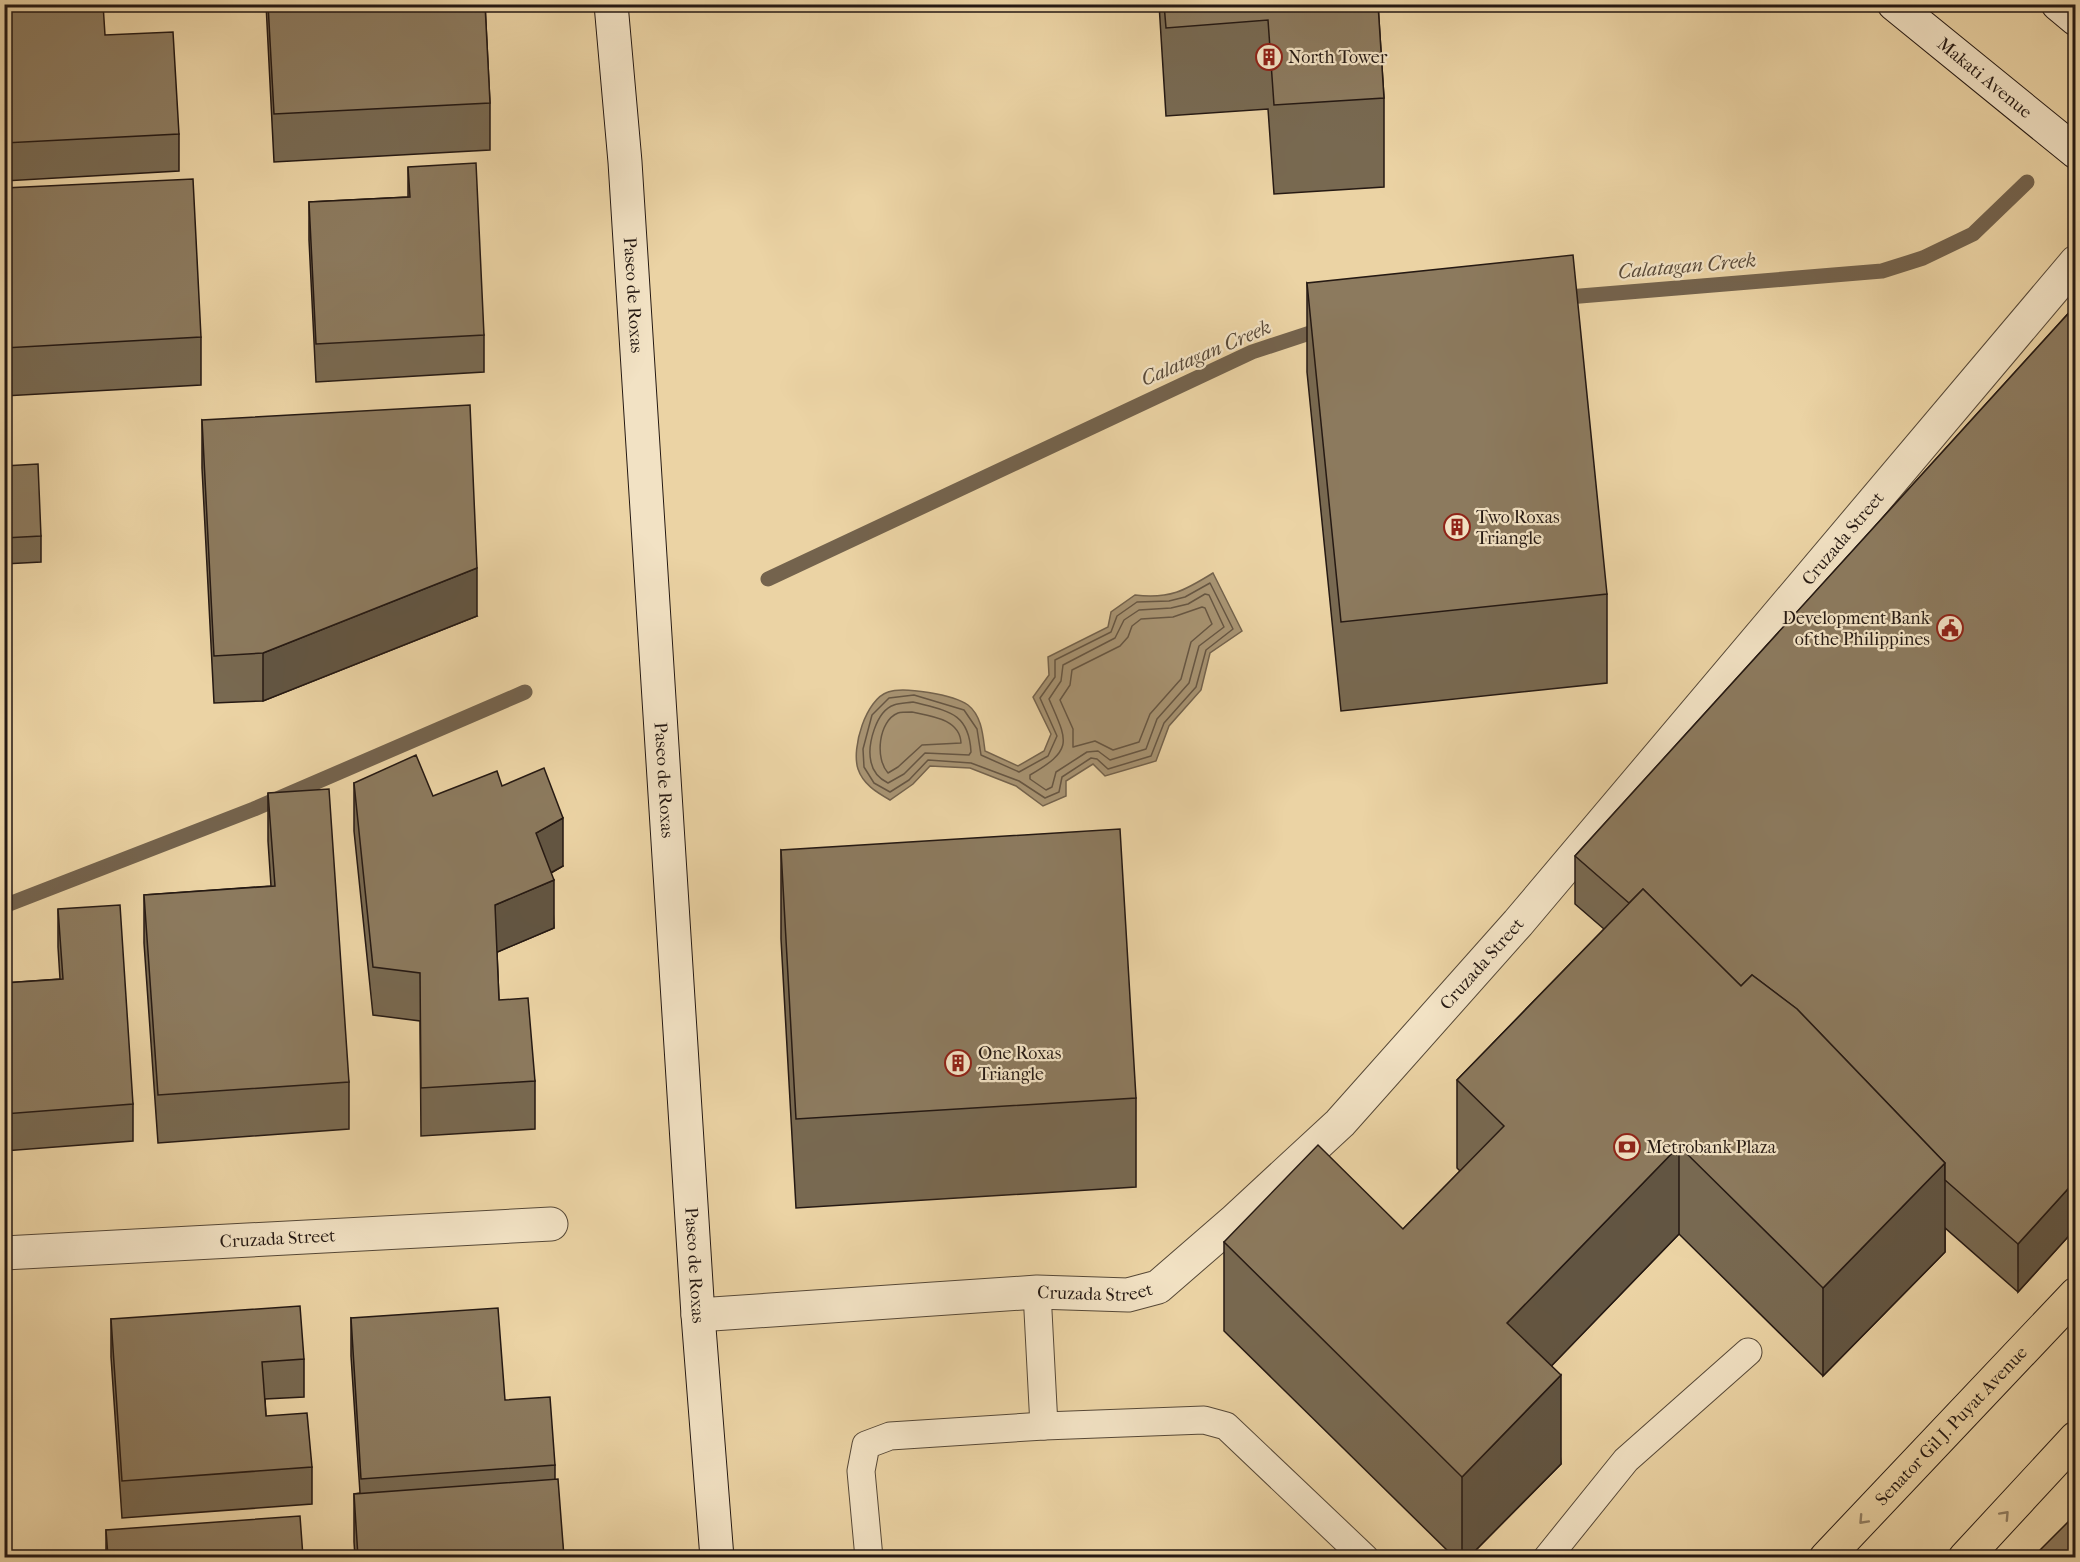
<svg xmlns="http://www.w3.org/2000/svg" width="2080" height="1562" font-family="'IM FELL French Canon',serif">
<style>
.water{fill:#a89473;stroke:#74634d;stroke-width:1.5}
.lines{fill:none;stroke-linecap:round;stroke-linejoin:round}
.shore{stroke:#665643;stroke-width:1.5}
.stream{stroke:#74634d;stroke-width:15}
.service-casing{stroke:#564837;stroke-width:29}
.minor-casing{stroke:#564837;stroke-width:35}
.secondary-casing{stroke:#251913;stroke-width:35}
.primary-casing{stroke:#251913;stroke-width:35}
.service{stroke:#f2e2c4;stroke-width:27}
.minor{stroke:#f2e2c4;stroke-width:33}
.secondary{stroke:#f2e2c4;stroke-width:33}
.primary{stroke:#ebd3a4;stroke-width:33}
.wall{fill:#786951;stroke:#251913;stroke-width:1.5}
.shaded-wall{fill:#625542;stroke:#251913;stroke-width:1.5}
.building{fill:#8c7a5e;stroke:#251913;stroke-width:1.5}
.oneway{stroke:#927f63}
.labels{text-anchor:middle;dominant-baseline:central;stroke-width:4.5;stroke-linejoin:round;paint-order:stroke}
.poi-label{font-size:18px;fill:#251913;stroke:#f2e2c4;text-anchor:start}
.street-label{font-size:18px;fill:#251913;stroke:#f2e2c4}
.water-label{font-size:20px;font-style:italic;fill:#594a39;stroke:#f2e2c4}
</style>
<rect width="100%" height="100%" fill="#ebd3a4"/>
<filter id="stains"><feTurbulence type="fractalNoise" baseFrequency=".00333" numOctaves="4"/><feColorMatrix values="0 0 0 0 .2 0 0 0 0 .09 0 0 0 0 .02 0 0 0 .5 -.17"/></filter>
<radialGradient id="worn" r=".72"><stop offset=".6" stop-color="#630" stop-opacity="0"/><stop offset="1" stop-color="#630" stop-opacity=".3"/></radialGradient>
<path class="water" d="M1213,573l29,58 -32,22 -9,37 -32,36 -13,35 -51,15 -12,-12 -27,17v15l-23,10 -27,-20 -46,-18 -40,-2 -17,18 -23,16c-14,-8 -27,-16 -32,-31 -7,-21 8,-70 30,-77 16,-6 66,3 80,13 14,11 15,31 17,46l33,15 26,-15 7,-17 -18,-37 16,-22 -1,-18 60,-30 3,-15 24,-17c35,4 49,-4 78,-22z"/>
<g class="lines">
<g class="shore">
<polygon points="1210,583 1233,629 1206,650 1196,687 1164,723 1151,756 1108,769 1097,759 1091,758 1062,777 1059,792 1045,798 1019,781 971,763 928,760 909,780 890,792 874,783 864,767 863,749 872,715 889,698 914,695 964,710 977,729 981,755 1019,772 1048,756 1057,736 1040,698 1055,677 1055,660 1111,632 1117,616 1137,602 1169,601 1185,597"/>
<path d="M1205,594l4,1 15,32 -25,19 -10,37 -32,36 -11,30 -36,11 -12,-9 -11,1 -31,20 -4,15 -6,3 -16,-11v-4c45,-26 37,-34 19,-76l12,-18 2,-16 52,-27 9,-18 15,-10 32,-2 17,-4z"/>
<polygon points="1202,607 1205,608 1212,624 1191,642 1181,679 1150,714 1139,742 1113,750 1095,741 1073,747 1073,729 1060,700 1070,685 1072,670 1120,646 1128,637 1132,626 1141,619 1173,617"/>
<path d="M913,702c34,9 56,10 58,50l-2,3 -44,-2 -21,21 -16,9c-8,-4 -15,-11 -17,-21 -4,-17 5,-51 23,-57 6,-2 13,-2 19,-3z"/>
<path d="M912,712c19,4 48,7 49,31l-39,2 -24,22 -10,6c-13,-14 -10,-52 10,-60 3,-1 10,-1 14,-1z"/>
</g>
<g class="stream">
<polyline points="1556,298 1882,271 1923,258 1973,234 2027,182"/>
<polyline points="768,579 1252,352 1325,328"/>
<polyline points="4,906 254,809 525,692"/>
</g>
<defs>
<g id="service">
<polyline points="1037,1292 1044,1426"/>
<polyline points="869,1558 861,1471 866,1445 890,1436 1044,1426 1204,1420 1226,1426 1365,1558"/>
<polyline points="1547,1558 1626,1460 1748,1352"/>
</g>
<g id="minor">
<path id="s1" d="M4,1253l547,-29"/>
<path id="s2" d="M698,1315l339,-23 91,3 30,-8 75,-65 107,-99 178,-200 558,-661"/>
</g>
<g id="secondary">
<path id="s3" d="M611,4l14,158 73,1153 19,243"/>
<path id="s4" d="M1894,4l182,148"/>
<polyline points="2058,4 2076,19"/>
</g>
<g id="primary">
<path id="s5" d="M1826,1558l250,-264"/>
<polyline points="1965,1558 2076,1438"/>
</g>
</defs>
<use href="#service" class="service-casing"/>
<use href="#minor" class="minor-casing"/>
<use href="#secondary" class="secondary-casing"/>
<use href="#primary" class="primary-casing"/>
<use href="#service" class="service"/>
<use href="#minor" class="minor"/>
<use href="#secondary" class="secondary"/>
<use href="#primary" class="primary"/>
</g>
<g class="wall">
<polygon points="4,4 105,35 179,134 179,171 4,181"/>
<polygon points="266,4 485,4 490,103 490,150 274,162"/>
<polygon points="1159,4 1378,4 1384,98 1384,187 1274,194 1268,109 1166,116"/>
<polygon points="408,167 484,335 484,372 316,382 309,240 309,202 408,197"/>
<polygon points="4,188 201,337 201,385 4,396"/>
<polygon points="1307,283 1607,594 1607,683 1341,711 1307,372"/>
<polygon points="2076,305 2076,1228 2018,1292 1945,1228 1945,1252 1823,1376 1679,1234 1551,1366 1561,1464 1469,1557 1454,1557 1224,1331 1224,1242 1403,1229 1460,1171 1457,1168 1457,1080 1604,929 1575,904 1575,856"/>
<polygon points="202,420 477,616 263,701 214,703 202,468"/>
<polygon points="4,466 41,536 41,562 4,564"/>
<polygon points="354,783 433,796 502,786 563,866 551,873 554,928 497,952 499,1000 535,1081 535,1129 421,1136 420,1021 373,1015 354,831"/>
<polygon points="268,793 349,1082 349,1129 158,1143 144,943 144,895 271,886 268,841"/>
<polygon points="781,850 1136,1098 1136,1187 796,1208 781,939"/>
<polygon points="58,909 133,1104 133,1141 4,1151 4,983 60,979 58,947"/>
<polygon points="351,1318 505,1400 555,1465 555,1480 564,1557 355,1557 354,1542 354,1494 360,1493 351,1356"/>
<polygon points="111,1319 304,1359 304,1397 265,1399 266,1416 312,1467 312,1504 122,1518 111,1357"/>
<polygon points="106,1530 303,1557 106,1557"/>
</g>
<g class="shaded-wall">
<polygon points="477,568 477,616 263,701 263,653"/>
<polygon points="563,818 563,866 536,881 536,833"/>
<polygon points="554,880 554,928 495,953 495,905"/>
<polygon points="1679,1146 1679,1234 1507,1412 1507,1323"/>
<polygon points="1945,1163 1945,1252 1823,1376 1823,1288"/>
<polygon points="2076,1180 2076,1228 2018,1292 2018,1244"/>
<polygon points="1561,1375 1561,1464 1469,1557 1462,1557 1462,1477"/>
</g>
<g class="building">
<polygon points="4,4 103,4 105,35 173,32 179,134 4,143"/>
<polygon points="268,4 485,4 490,103 274,114"/>
<polygon points="1164,4 1378,4 1384,98 1274,105 1268,20 1166,28"/>
<polygon points="476,163 484,335 316,344 309,202 410,197 408,167"/>
<polygon points="193,179 201,337 4,348 4,188"/>
<polygon points="1573,255 1607,594 1341,622 1307,283"/>
<polygon points="2076,305 2076,1180 2018,1244 1945,1180 1945,1163 1797,1009 1752,975 1741,986 1643,889 1629,903 1575,856"/>
<polygon points="470,405 477,568 263,653 214,656 202,420"/>
<polygon points="38,464 41,536 4,538 4,466"/>
<polygon points="416,755 433,796 497,771 502,786 544,768 563,818 536,833 554,880 495,905 499,1000 528,998 535,1081 421,1088 420,973 373,967 354,783"/>
<polygon points="329,789 349,1082 158,1095 144,895 275,886 268,793"/>
<polygon points="1120,829 1136,1098 796,1119 781,850"/>
<polygon points="1643,889 1741,986 1752,975 1797,1009 1945,1163 1823,1288 1679,1146 1507,1323 1561,1375 1462,1477 1224,1242 1318,1145 1403,1229 1504,1126 1457,1080"/>
<polygon points="120,905 133,1104 4,1114 4,983 63,979 58,909"/>
<polygon points="300,1306 304,1359 262,1362 266,1416 307,1413 312,1467 122,1481 111,1319"/>
<polygon points="498,1308 505,1400 550,1397 555,1465 361,1479 351,1318"/>
<polygon points="558,1479 564,1557 358,1557 354,1494"/>
<polygon points="2076,1514 2076,1557 2033,1557"/>
<polygon points="300,1516 303,1557 108,1557 106,1530"/>
</g>
<defs><path id="oneway-chevron" d="M-2-3.5L2.5 0L-2 3.5" fill="none" stroke-width="1.6" stroke-linecap="round" stroke-linejoin="round" transform="scale(1.5)"/></defs>
<g class="oneway">
<use href="#oneway-chevron" transform="translate(2005 1515) rotate(-47)"/>
<use href="#oneway-chevron" transform="translate(1863 1520) rotate(133)"/>
</g>
<defs>
<symbol id="building-ring" viewBox="-11 -11 22 22"><circle r="9.5" fill="#f2e2c4" stroke="#8f2418" stroke-width="1.5"/><path d="M-4-6H4V6H1V3H-1V6H-4ZM-2.5-4.3h1.7v1.8h-1.7ZM.8-4.3h1.7v1.8H.8ZM-2.5-1h1.7V.8h-1.7ZM.8-1h1.7V.8H.8Z" fill="#8f2418"/></symbol>
<symbol id="civic-ring" viewBox="-11 -11 22 22"><circle r="9.5" fill="#f2e2c4" stroke="#8f2418" stroke-width="1.5"/><path d="M-.6-6.5H3V-4.5H.6V-3L4-1V1h2V6H-6V1h2V-1L-.6-3ZM-1.2 2.5V6h2.4V2.5Z" fill="#8f2418"/></symbol>
<symbol id="bank-ring" viewBox="-11 -11 22 22"><circle r="9.5" fill="#f2e2c4" stroke="#8f2418" stroke-width="1.5"/><path d="M-6-4H6V4H-6ZM0-2.3a2.3 2.3 0 1 0 0 4.6a2.3 2.3 0 1 0 0-4.6Z" fill="#8f2418"/></symbol>
</defs>
<g fill-rule="evenodd">
<use href="#building-ring" x="1254" y="42" width="30" height="30"/>
<use href="#building-ring" x="1442" y="512" width="30" height="30"/>
<use href="#civic-ring" x="1935" y="613" width="30" height="30"/>
<use href="#building-ring" x="943" y="1048" width="30" height="30"/>
<use href="#bank-ring" x="1612" y="1132" width="30" height="30"/>
</g>
<g class="labels">
<g class="poi-label">
<text x="1288" y="57">North Tower</text>
<text x="1476" y="517">Two Roxas<tspan x="1476" dy="21">Triangle</tspan></text>
<text x="1930" y="618" text-anchor="end">Development Bank<tspan x="1930" dy="21">of the Philippines</tspan></text>
<text x="978" y="1053">One Roxas<tspan x="978" dy="21">Triangle</tspan></text>
<text x="1646" y="1147">Metrobank Plaza</text>
</g>
<g class="street-label">
<text stroke="none"><textPath href="#s4" startOffset="117">Makati Avenue</textPath></text>
<text stroke="none"><textPath href="#s3" startOffset="292">Paseo de Roxas</textPath></text>
<text stroke="none"><textPath href="#s2" startOffset="1478">Cruzada Street</textPath></text>
<text stroke="none"><textPath href="#s3" startOffset="778">Paseo de Roxas</textPath></text>
<text stroke="none"><textPath href="#s2" startOffset="920">Cruzada Street</textPath></text>
<text stroke="none"><textPath href="#s1" startOffset="274">Cruzada Street</textPath></text>
<text stroke="none"><textPath href="#s3" startOffset="1264">Paseo de Roxas</textPath></text>
<text stroke="none"><textPath href="#s2" startOffset="398">Cruzada Street</textPath></text>
<text stroke="none"><textPath href="#s5" startOffset="182">Senator Gil J. Puyat Avenue</textPath></text>
</g>
<g class="water-label">
<text transform="translate(1687 266) rotate(-5)">Calatagan Creek</text>
<text transform="translate(1206 353) rotate(-23)">Calatagan Creek</text>
</g>
</g>
<rect width="2080" height="1562" fill="none" stroke="#ebd3a4" stroke-width="24"/>
<rect x="6" y="6" width="2068" height="1550" fill="none" stroke="#251913" stroke-width="3"/>
<rect x="12" y="12" width="2056" height="1538" fill="none" stroke="#251913" stroke-width="1.5"/>
<rect width="100%" height="100%" filter="url(#stains)"/>
<rect width="100%" height="100%" fill="url(#worn)"/>
</svg>
